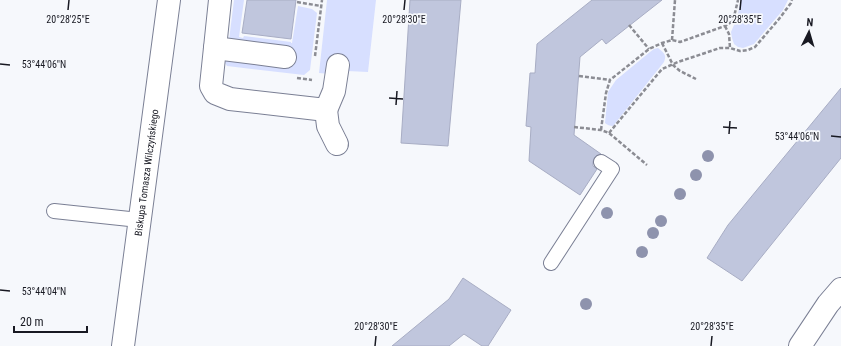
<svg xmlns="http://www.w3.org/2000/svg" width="841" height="346" font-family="'Roboto Condensed',sans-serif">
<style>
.green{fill:#d7dfff}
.building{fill:#c0c6dd;stroke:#a8adc4}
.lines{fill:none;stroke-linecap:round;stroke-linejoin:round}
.lane-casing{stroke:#7a7f94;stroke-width:16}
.street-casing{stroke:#7a7f94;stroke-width:24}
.path{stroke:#8b8c93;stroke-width:2.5;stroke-dasharray:4 2;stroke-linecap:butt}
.lane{stroke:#fff;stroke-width:14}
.street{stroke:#fff;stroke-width:22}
.tree{fill:#8e93ad}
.ticks{fill:none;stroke:#181922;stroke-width:1.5}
.labels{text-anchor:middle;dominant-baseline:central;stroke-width:3.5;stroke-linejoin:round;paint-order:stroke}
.street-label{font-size:10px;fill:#181922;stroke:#f6f8fc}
.ticks-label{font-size:10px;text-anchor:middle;fill:#181922;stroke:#f6f8fc;stroke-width:3.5;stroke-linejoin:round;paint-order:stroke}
</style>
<rect width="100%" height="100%" fill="#f6f8fc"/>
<g class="green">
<polygon points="234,0 244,0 239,37 243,38 244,36 291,42 291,43 292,43 298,6 312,9 317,13 310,70 304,75 227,66 225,63 226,60 288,68 288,57 290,47 229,40"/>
<polygon points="327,0 376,0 368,72 347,71 348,60 332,58 330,74 319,73"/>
<polygon points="741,0 788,0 783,10 754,44 743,48 738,47 734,44 732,38 731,32 737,18"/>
<path d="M658,48c6,5 9,7 6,14l-51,64c-3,0 -6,-1 -8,-3l3,-31 8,-12 34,-28 4,-3z"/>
</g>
<g class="building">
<polygon points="247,0 296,0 291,39 242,33"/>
<polygon points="410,0 461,0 448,146 401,143"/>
<polygon points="592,0 662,0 606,44 602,39 580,57 574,135 601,154 597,155 594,158 593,162 593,166 597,169 580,195 529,161 531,127 526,126 530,73 535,73 537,44"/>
<polygon points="841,88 841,158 742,281 707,258 728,225"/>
<polygon points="463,278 511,310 488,346 482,346 464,334 449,346 392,346 449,299"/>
</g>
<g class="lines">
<defs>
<g id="lane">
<polyline points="54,211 139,220"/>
<polyline points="551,263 612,169 601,162"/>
</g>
<g id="street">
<polyline points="220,0 211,86 215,93 230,99 326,110 334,91 338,65"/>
<polyline points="215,48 285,57"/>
<polyline points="326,110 328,126 337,144"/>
<path id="s1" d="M123,346l46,-346"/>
<polyline points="800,346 828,304 841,289"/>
</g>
</defs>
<use href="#lane" class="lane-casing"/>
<use href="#street" class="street-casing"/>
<g class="path">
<polyline points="297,2 321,6"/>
<polyline points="629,25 649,49"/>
<polyline points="725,26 729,34 730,48"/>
<polyline points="672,40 675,0"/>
<polyline points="662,43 673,65 680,71 696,79"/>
<polyline points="315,56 322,0"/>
<polyline points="579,76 610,80"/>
<polyline points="297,78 312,80"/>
<polyline points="574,127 601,130 609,133 647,165"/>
<polyline points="601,130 606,93 610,80 649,49 662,43 672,40 680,42 725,26 733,21 738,0"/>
<polyline points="609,133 662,69 678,62 720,48 730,48 740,51 748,50 755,47 779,19 791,3 792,0"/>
</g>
<use href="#lane" class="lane"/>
<use href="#street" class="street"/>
</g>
<g class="tree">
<circle cx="708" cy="156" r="6"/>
<circle cx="696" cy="175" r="6"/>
<circle cx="680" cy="194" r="6"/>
<circle cx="607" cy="213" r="6"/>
<circle cx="661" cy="221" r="6"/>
<circle cx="653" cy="233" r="6"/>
<circle cx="642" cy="252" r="6"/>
<circle cx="586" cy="304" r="6"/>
</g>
<path class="ticks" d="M68,10l1,-10M404,10l1,-10M740,10l1,-10M0,64l10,1M389,98l14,1M396,105l1,-14M723,127l14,1M729,134l1,-13M831,136l10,1M0,290l10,1M375,346l1,-10M711,346l1,-10"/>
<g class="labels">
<g class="street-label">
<text stroke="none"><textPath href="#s1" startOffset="175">Biskupa Tomasza Wilczyńskiego</textPath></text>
</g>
</g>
<g class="ticks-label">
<text x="68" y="23">20°28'25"E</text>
<text x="404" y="23">20°28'30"E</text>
<text x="740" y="23">20°28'35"E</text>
<text x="44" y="68">53°44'06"N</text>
<text x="797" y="140">53°44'06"N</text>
<text x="44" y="295">53°44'04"N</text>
<text x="376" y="330">20°28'30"E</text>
<text x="712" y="330">20°28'35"E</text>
</g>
<g transform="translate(809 32) rotate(5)" stroke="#f6f8fc" stroke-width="3" paint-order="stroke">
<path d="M0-3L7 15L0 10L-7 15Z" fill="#181922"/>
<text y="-6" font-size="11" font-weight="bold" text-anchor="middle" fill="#181922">N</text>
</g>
<path d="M14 326v6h73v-6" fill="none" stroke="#181922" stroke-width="2"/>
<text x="20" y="326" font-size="12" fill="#181922" stroke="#f6f8fc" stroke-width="3" paint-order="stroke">20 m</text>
</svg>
